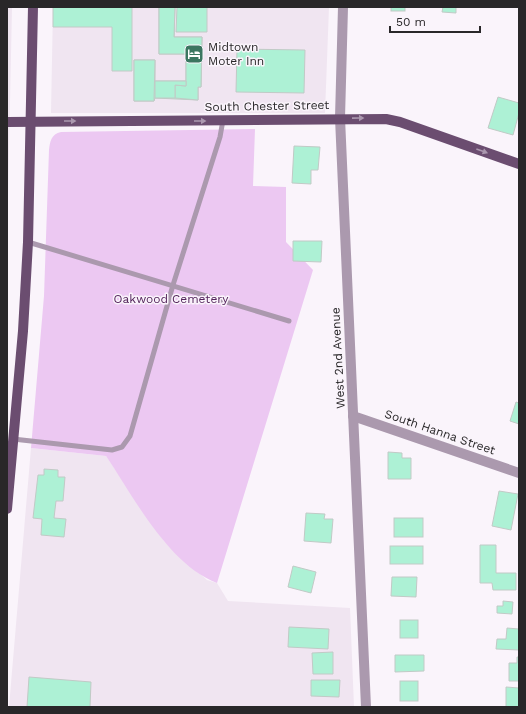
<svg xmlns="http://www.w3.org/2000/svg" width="526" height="714" font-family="'Work Sans',sans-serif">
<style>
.built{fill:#f0e5f1}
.green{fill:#ecc8f2}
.building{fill:#adf1d5;stroke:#c1cac6}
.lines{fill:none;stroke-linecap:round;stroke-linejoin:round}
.service{stroke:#ab99ae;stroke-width:5}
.minor{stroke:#ab99ae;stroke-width:10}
.tertiary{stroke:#ab99ae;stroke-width:10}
.primary{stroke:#6b4d70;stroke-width:10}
.oneway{fill:#ab98af}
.labels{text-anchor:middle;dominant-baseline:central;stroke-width:3;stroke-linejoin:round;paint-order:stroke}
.poi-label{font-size:12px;fill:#292729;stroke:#faf4fb;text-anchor:start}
.street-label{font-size:12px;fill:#292729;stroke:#faf4fb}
.park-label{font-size:12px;fill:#54235c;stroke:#faf4fb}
</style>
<rect width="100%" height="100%" fill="#faf4fb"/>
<g class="built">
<polygon points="7,7 12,7 7,246"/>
<polygon points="53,7 329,7 325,113 51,113"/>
<polygon points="31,448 106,456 164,541 207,580 217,583 228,601 350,608 354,707 9,707"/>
</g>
<path class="green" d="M255,129l-2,57 33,1v55l27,28 -96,313c-49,-19 -82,-84 -111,-127l-75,-8 13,-152 5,-146c1,-8 2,-16 12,-18z"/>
<g class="building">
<polygon points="53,7 132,7 132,71 112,71 112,27 53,27"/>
<polygon points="159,7 175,7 174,37 202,37 201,87 198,87 198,100 155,98 154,101 134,101 134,60 155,60 155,81 186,81 186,54 159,54"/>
<polygon points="159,7 175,7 174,37 202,37 201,87 198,87 198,100 175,98 175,85 186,86 186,54 159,54"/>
<polygon points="177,7 207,7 207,32 176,32"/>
<rect x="391" y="7" width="14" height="4"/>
<polygon points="443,7 456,7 456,13 442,12"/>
<polygon points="237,49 305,50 304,93 236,92"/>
<polygon points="134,60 155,60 154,101 134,101"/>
<polygon points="155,81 186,81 186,86 175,85 175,98 155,98"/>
<polygon points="498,97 519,103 519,113 513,135 488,128"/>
<polygon points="294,146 320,147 318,170 311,170 311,184 292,183"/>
<polygon points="293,241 322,241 321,262 293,261"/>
<polygon points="516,402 519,403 519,424 510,421"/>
<polygon points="388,452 402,453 402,458 411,458 411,479 388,479"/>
<polygon points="44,469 58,470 58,477 65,477 63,501 56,501 54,518 66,519 64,537 41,535 42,519 33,518 38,475 44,475"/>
<polygon points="499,491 518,494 511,530 492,526"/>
<polygon points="306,513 325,514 324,519 333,519 331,543 304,541"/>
<rect x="394" y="518" width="29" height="19"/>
<polygon points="480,545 496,545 496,573 516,573 516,590 493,590 492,583 480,583"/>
<rect x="390" y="546" width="33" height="18"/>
<polygon points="293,566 316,572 311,593 288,587"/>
<polygon points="392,577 417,577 416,597 391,596"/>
<polygon points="503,601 513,602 512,614 497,613 497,606 503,606"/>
<rect x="400" y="620" width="18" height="18"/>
<polygon points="289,627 329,629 328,649 288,647"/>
<polygon points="507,628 519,629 519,650 496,649 497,639 506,639"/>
<polygon points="333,652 333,674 313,674 312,653"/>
<polygon points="395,655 424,655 424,671 395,672"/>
<polygon points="517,657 519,657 519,681 509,681 509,663 517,663"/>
<polygon points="29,677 91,682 90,707 27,707"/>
<polygon points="311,680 340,680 339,697 311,696"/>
<rect x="400" y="681" width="18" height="20"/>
<polygon points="506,687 519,688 519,707 506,707"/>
</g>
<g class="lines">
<g class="service">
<polyline points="28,242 289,321"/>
<polyline points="13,439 112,450 122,447 130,436 173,285 220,137 223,120"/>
</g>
<polyline class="minor" points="353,416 519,473"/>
<polyline class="tertiary" points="343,7 340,118 366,707"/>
<g class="primary">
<polyline points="7,122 386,119 400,122 519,164"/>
<polyline points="7,509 23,331 28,242 33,7"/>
</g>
</g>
<defs><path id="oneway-solid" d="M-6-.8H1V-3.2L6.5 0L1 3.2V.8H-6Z"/></defs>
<g class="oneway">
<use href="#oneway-solid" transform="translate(358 118) rotate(-1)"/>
<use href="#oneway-solid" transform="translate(70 121)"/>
<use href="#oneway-solid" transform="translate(200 121)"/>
<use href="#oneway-solid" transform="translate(482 151) rotate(20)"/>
</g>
<defs>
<symbol id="hotel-square" viewBox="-11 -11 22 22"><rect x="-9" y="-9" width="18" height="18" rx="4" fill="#3b7660" stroke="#faf4fb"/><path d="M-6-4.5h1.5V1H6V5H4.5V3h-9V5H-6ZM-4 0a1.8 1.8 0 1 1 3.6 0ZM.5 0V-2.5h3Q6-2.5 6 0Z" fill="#fff"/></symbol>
</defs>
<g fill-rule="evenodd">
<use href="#hotel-square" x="183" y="43" width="22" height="22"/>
</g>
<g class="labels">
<g class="poi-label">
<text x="208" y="47">Midtown<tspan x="208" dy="14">Moter Inn</tspan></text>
</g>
<g class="street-label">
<text transform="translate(267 106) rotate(-1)">South Chester Street</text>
<text transform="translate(338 358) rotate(-93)">West 2nd Avenue</text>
<text transform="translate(440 432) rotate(19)">South Hanna Street</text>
</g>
<g class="park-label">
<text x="171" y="299">Oakwood Cemetery</text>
</g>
</g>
<rect width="526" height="714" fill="none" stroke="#292729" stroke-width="16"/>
<path d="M390 26v6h90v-6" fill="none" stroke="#292729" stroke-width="2"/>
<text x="396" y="26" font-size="12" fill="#292729" stroke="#faf4fb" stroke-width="3" paint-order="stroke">50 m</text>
</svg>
